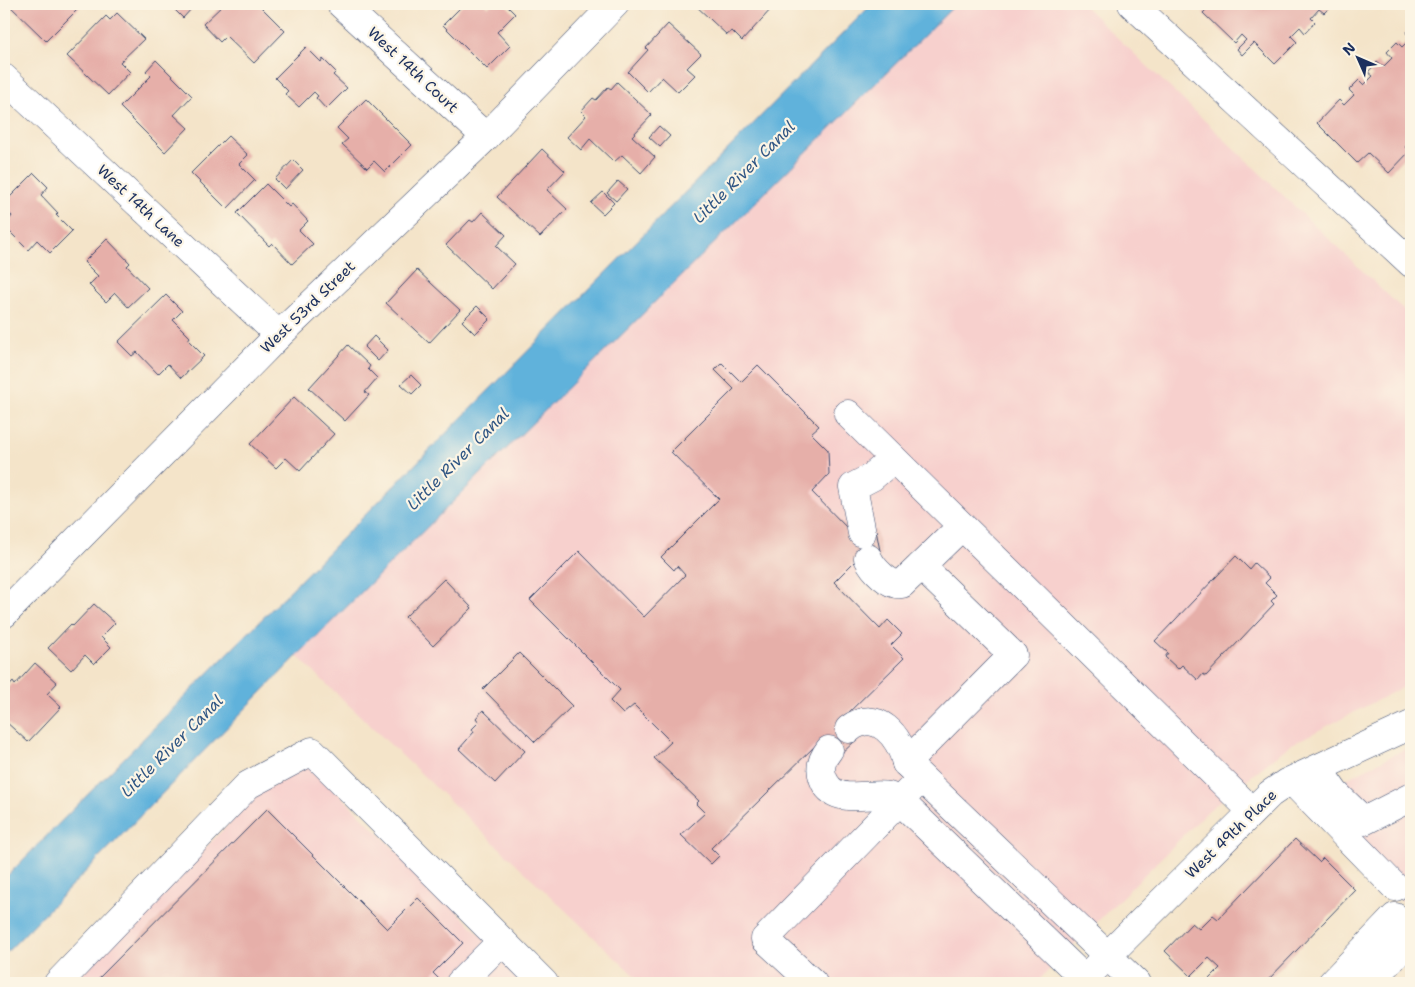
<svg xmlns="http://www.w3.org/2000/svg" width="1415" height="987" font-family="'Shantell Sans',sans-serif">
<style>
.built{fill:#f7d0cd}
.water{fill:#60b2db;stroke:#3e709c}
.building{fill:#e6afa9}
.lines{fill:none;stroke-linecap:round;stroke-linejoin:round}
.minor-casing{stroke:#3c4a6e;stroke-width:29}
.minor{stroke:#fff;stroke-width:28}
.labels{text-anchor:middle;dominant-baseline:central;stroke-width:4.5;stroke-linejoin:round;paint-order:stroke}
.street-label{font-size:15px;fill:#1b2f5e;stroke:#fcf5e5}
.water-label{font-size:16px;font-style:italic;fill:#305684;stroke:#fcf5e5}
</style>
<rect width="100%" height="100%" fill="#fcf5e5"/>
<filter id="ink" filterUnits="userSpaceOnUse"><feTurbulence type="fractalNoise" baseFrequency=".02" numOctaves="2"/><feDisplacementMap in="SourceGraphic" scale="10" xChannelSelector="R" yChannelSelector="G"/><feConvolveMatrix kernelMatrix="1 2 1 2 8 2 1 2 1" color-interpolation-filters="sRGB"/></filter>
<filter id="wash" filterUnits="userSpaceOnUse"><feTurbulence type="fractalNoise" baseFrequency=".0096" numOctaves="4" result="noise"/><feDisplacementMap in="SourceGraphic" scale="20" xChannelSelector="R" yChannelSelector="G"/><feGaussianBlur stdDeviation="1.12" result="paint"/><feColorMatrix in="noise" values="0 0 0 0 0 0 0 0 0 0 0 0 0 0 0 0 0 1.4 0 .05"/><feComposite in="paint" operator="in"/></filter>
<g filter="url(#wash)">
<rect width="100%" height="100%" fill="#f4e4c9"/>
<g class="built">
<polygon points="956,4 1082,4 1411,317 1411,683 1290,745 1209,810 1036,983 642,983 297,656"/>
<polygon points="1411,746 1411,909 1299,803"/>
<polygon points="310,765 529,983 73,983 258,794"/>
</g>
<polygon class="water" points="872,4 956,4 297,656 4,955 4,879"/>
<g id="blocks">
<g class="building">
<polygon points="8,4 80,4 81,6 46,41"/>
<polygon points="177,4 188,4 192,8 183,18 173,8"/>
<polygon points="224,4 258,4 285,31 254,63 226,36 220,42 203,24"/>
<polygon points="464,4 484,4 488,7 492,4 505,4 515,14 497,32 510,46 487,69 443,25"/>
<polygon points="694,4 768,4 772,8 742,41 732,31 727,35"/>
<polygon points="1212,4 1333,4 1324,13 1319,9 1311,18 1315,22 1305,33 1300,27 1291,36 1297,42 1275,64 1254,43 1242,55 1237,49 1246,40 1241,35 1234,43 1203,13"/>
<polygon points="117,13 144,39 120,62 130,72 108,95 67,56 106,16 110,20"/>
<polygon points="668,24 701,54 687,68 695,75 678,92 662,77 648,92 628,72 648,50 646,48"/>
<polygon points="1411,27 1411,141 1405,147 1410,151 1389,173 1368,153 1357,163 1317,123 1339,100 1344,105 1354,95 1349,90 1359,80 1364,85 1373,76 1368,72 1377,62 1383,67 1392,58 1387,52 1397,42 1402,47 1411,38 1406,33"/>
<polygon points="306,47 321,62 323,59 336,72 333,75 347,88 326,109 316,98 318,96 314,92 299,107 285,94 288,91 275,78"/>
<polygon points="156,60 192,96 174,115 188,128 165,152 120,107 151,76 146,71"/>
<polygon points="617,82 652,115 632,136 655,157 641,173 622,155 614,162 590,139 581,150 567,137 586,116 581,111 593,98 596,100 608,87 611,89"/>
<polygon points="366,99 412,145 385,172 374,161 367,168 342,144 348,139 337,128"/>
<polygon points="659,126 670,136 660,147 649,137"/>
<polygon points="228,136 248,155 239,164 255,180 227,209 191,173"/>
<polygon points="542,149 565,171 547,190 567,209 540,237 497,197"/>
<polygon points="293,160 303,170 285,189 275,179"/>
<polygon points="34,173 48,187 41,195 58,213 56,215 72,231 50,253 37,240 28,250 4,226 12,216 4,208 4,203"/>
<polygon points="618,181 627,189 616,201 607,193"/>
<polygon points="266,184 289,207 292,204 308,221 299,230 313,244 292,264 272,243 269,246 237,213"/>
<polygon points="603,192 614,203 603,214 591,203"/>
<polygon points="482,212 506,235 496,246 515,264 492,289 446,245 470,220 473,222"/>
<polygon points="107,239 130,263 127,266 148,288 128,307 115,293 106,302 89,285 98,276 84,262"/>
<polygon points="417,270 460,310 429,343 386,303"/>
<polygon points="166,295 182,311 173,320 190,337 188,340 204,356 181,378 168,364 158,374 137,352 132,356 118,342"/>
<polygon points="477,306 490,319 475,334 462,321"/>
<polygon points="374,336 388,350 378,361 364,347"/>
<polygon points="348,345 370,366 368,369 377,378 365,392 369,395 345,421 309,388"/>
<polygon points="722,363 741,382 758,365 819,426 811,433 828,450 829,474 812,492 849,530 851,536 876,530 881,556 854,562 834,582 880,629 888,620 902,634 891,645 904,658 840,721 858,738 837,758 820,741 711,848 719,856 711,864 681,835 705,813 696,804 699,801 654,758 671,742 634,705 623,714 610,701 620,690 530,600 579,551 644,617 685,575 677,566 674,570 661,557 719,499 671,452 734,389 715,370"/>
<polygon points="411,375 421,385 412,394 401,384"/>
<polygon points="294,397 334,434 300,471 286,458 276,468 250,444"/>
<polygon points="1236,556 1249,569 1254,563 1270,578 1265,583 1277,595 1271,601 1274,604 1206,676 1203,674 1198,680 1182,665 1178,669 1165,657 1168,653 1155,641"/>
<polygon points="444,579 472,608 433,646 405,617"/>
<polygon points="94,604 115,623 101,637 111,647 94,664 85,655 71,670 48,648 71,624 73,626"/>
<polygon points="519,653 572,706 535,742 483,689"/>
<polygon points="35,663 57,683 47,694 61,707 28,742 4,720 4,692 13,682 15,685"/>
<polygon points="483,710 525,751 495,783 459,749 474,732 472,729 479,722 476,718"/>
<polygon points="267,809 387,929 418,898 463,943 433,973 440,980 436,983 94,983"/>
<polygon points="1295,839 1319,862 1323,858 1355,890 1266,982 1267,983 1205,983 1220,968 1209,958 1191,976 1165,951 1192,923 1199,929 1213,915 1218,919"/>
</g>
</g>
</g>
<g filter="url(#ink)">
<use href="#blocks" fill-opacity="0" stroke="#3c4a6e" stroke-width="1"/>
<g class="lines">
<defs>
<g id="minor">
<polyline points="341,4 486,137"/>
<polyline points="1132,4 1411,263"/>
<polyline points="4,78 279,335"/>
<polyline points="848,414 1252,811"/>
<polyline points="862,533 853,487 872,477 893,459"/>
<path d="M868,558c5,11 22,29 34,26l60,-58"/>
<polyline points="921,566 1013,655 906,763 1136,983"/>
<polyline points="4,614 279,335 486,137 615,4"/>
<path d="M849,729c28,-22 51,8 57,34"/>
<path d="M829,750c-7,9 -10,17 -6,28 10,29 44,14 66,18 4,1 7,3 11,5l189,182"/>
<polyline points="1318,769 1335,793 1364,821 1411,797"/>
<polyline points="1292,781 1395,887"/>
<polyline points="58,983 248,785 312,751 544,983"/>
<polyline points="460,983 502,941"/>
<polyline points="813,983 765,939 911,789"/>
<polyline points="1080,983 1270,794 1286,783 1411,725"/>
<polyline points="1332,983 1395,917 1411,933"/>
<polyline points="1367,983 1411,940"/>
</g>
</defs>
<use href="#minor" class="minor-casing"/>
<use href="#minor" class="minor"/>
</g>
</g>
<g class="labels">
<g class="street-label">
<text transform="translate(413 70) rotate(43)">West 14th Court</text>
<text transform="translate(141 206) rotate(43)">West 14th Lane</text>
<text transform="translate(308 307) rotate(-44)">West 53rd Street</text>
<text transform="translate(1231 834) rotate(-44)">West 49th Place</text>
</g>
<g class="water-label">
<text transform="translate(744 172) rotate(-45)">Little River Canal</text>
<text transform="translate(458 459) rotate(-45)">Little River Canal</text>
<text transform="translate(172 746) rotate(-45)">Little River Canal</text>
</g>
</g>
<rect width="1415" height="987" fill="none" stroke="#fcf5e5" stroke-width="20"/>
<g transform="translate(1358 58) rotate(315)" stroke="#fcf5e5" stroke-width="4" paint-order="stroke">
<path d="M0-4L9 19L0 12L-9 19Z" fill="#1b2f5e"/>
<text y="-8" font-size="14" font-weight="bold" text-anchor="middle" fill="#1b2f5e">N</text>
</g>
</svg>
